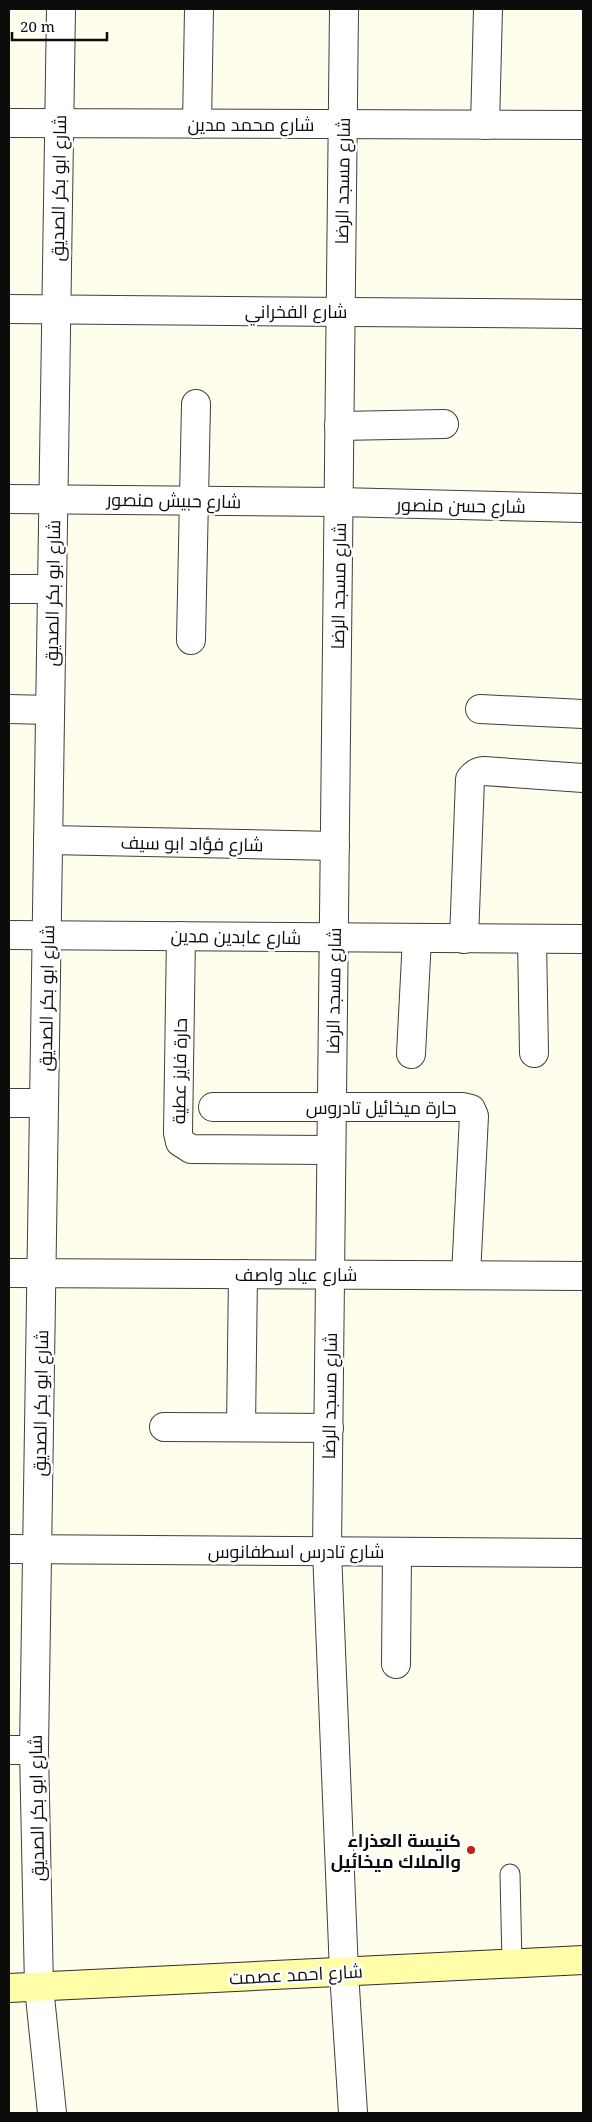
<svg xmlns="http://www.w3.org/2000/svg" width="592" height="2122" font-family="'Noto Serif',Cairo,serif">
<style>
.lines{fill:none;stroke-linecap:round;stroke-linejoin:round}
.service-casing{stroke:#3f3f3f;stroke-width:21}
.minor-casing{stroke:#3f3f3f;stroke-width:30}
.secondary-casing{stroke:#2e2e2e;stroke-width:30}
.service{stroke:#fff;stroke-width:19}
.minor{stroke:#fff;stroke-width:28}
.secondary{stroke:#fffda7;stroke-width:28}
.poi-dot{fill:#c81f18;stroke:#fff;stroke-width:2}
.labels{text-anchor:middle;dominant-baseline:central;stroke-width:5;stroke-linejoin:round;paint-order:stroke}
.street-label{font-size:18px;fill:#0c0c0c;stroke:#fff}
.poi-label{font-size:18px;font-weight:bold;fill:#0c0c0c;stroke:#fff;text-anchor:end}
</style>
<rect width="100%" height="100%" fill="#fffdec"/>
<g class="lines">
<defs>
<polyline id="service" points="510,1874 512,1964"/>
<g id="minor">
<polyline points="344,9 327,1551 344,1972 353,2113"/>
<polyline points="9,123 583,125"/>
<polyline points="197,124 199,9"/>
<polyline points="485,125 488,9"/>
<polyline points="9,309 583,314"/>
<polyline points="339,426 444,424"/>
<polyline points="9,499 339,502 583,508"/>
<polyline points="9,589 52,589"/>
<polyline points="191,640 196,404"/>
<polyline points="9,709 50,710"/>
<polyline points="480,709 583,714"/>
<polyline points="48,840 335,846"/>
<polyline points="9,935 583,939"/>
<polyline points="181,936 178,1133 180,1142 191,1149 331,1150"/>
<path d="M464,939l6,-160c4,-5 8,-8 14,-8l99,7"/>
<polyline points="532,939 534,1053"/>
<polyline points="411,1054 417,938"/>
<polyline points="9,1103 44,1103"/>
<polyline points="213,1107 463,1107 471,1109 474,1116 466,1275"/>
<polyline points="9,1273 583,1276"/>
<polyline points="164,1427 329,1428"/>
<polyline points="241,1427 243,1274"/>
<polyline points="9,1549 583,1553"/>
<polyline points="396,1664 397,1552"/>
<polyline points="9,1750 34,1750"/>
<polyline points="52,2113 39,1987 34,1750 61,9"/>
</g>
<polyline id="secondary" points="9,1988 583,1960"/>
</defs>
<use href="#service" class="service-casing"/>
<use href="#minor" class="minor-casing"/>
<use href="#secondary" class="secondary-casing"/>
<use href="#service" class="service"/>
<use href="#minor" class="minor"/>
<use href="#secondary" class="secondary"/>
</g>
<circle class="poi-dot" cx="471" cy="1850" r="5"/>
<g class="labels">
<g class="street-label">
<text x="251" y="124">شارع محمد مدين</text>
<text transform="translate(342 181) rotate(-89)">شارع مسجد الرضا</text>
<text transform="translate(58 188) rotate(-89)">شارع ابو بكر الصديق</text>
<text x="296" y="311">شارع الفخراني</text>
<text transform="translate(174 500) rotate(1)">شارع حبيش منصور</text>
<text transform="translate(461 505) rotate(1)">شارع حسن منصور</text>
<text transform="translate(338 586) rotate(-89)">شارع مسجد الرضا</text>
<text transform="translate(52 593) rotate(-89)">شارع ابو بكر الصديق</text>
<text transform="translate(192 843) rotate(1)">شارع فؤاد ابو سيف</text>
<text transform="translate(236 936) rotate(1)">شارع عابدين مدين</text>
<text transform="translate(333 991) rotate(-89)">شارع مسجد الرضا</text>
<text transform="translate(46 998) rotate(-89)">شارع ابو بكر الصديق</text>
<text transform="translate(179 1071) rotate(-89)">حارة فايز عطية</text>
<text x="381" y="1107">حارة ميخائيل تادروس</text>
<text x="296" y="1274">شارع عياد واصف</text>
<text transform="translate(329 1396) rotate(-89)">شارع مسجد الرضا</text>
<text transform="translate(40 1403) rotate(-89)">شارع ابو بكر الصديق</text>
<text x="296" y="1551">شارع تادرس اسطفانوس</text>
<text transform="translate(36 1808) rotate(-91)">شارع ابو بكر الصديق</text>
<text transform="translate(296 1974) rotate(-3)">شارع احمد عصمت</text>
</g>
<g class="poi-label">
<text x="461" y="1840">كنيسة العذراء<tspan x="461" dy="21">والملاك ميخائيل</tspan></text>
</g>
</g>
<rect width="592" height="2122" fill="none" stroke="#0c0c0c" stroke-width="20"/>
<path d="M12 32v8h95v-8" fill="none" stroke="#0c0c0c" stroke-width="2.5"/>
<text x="20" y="32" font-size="15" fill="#0c0c0c" stroke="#ffffff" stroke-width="4" paint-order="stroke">20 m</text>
</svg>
